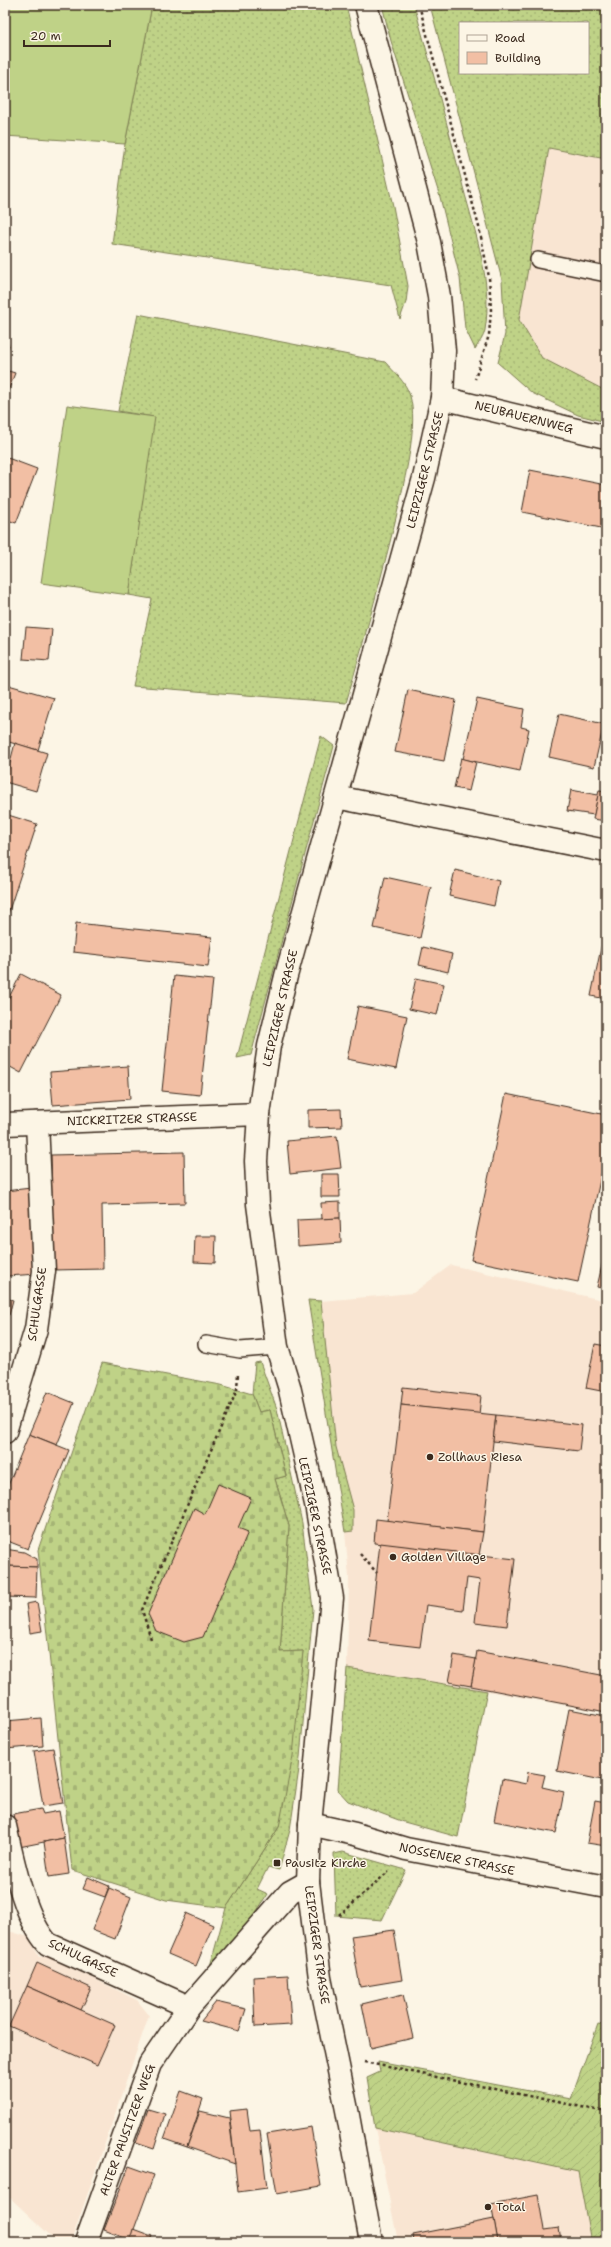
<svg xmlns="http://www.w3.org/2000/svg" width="611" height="2247" font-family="'Shantell Sans',sans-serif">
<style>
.built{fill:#f9e5d2}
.grass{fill:url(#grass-dots);stroke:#7d7e52;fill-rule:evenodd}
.cemetery{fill:url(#cemetery-stones);stroke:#7d7e52}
.garden{fill:url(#garden-furrows);stroke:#7d7e52}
.pitch{fill:#bfd287;stroke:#7d7e52}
.building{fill:#f2bfa4;stroke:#3b2a1e}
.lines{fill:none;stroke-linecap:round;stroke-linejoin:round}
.lane-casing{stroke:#3b2a1e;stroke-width:18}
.street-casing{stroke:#3b2a1e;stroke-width:25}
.secondary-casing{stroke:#3b2a1e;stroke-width:25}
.path{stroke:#3b2a1e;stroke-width:2.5;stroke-dasharray:3 3;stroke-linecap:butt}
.lane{stroke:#fcf5e5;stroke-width:15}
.street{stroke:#fcf5e5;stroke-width:22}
.secondary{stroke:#fcf5e5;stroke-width:22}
.poi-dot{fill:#3b2a1e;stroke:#fcf5e5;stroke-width:1.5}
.labels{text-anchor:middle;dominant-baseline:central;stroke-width:3;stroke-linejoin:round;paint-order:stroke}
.street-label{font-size:12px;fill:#3b2a1e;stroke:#fcf5e5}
.poi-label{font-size:12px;fill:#3b2a1e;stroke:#fcf5e5;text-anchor:start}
</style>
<defs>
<pattern id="grass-dots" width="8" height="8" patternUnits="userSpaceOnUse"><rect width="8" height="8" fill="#bfd287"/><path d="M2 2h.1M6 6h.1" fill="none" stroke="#a5b474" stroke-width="1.8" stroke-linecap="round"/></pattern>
<pattern id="cemetery-stones" width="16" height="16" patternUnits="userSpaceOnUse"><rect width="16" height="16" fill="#bfd287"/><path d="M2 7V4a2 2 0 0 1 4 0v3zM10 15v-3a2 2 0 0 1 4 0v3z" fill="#a5b474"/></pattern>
<pattern id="garden-furrows" width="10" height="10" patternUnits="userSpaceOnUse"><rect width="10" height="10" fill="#bfd287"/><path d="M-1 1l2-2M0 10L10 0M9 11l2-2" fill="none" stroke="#a5b474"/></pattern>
</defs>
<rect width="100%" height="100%" fill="#fcf5e5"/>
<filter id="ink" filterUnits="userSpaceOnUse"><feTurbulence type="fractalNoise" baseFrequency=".025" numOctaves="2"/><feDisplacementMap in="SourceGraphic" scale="8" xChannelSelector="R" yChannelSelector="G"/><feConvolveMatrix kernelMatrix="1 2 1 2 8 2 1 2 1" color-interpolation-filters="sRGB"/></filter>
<g filter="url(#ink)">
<g class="built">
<polygon points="549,148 606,159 606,422 578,415 532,393 519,320"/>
<polygon points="451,1265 606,1301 606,1713 487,1691 347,1668 349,1577 345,1532 308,1300 321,1301 413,1293"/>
<polygon points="5,1930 29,1937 39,1957 49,1956 137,2000 149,2015 71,2242 57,2242 5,2193"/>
<polygon points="375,2128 579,2172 591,2242 398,2242"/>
</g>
<g class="grass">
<polygon points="152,5 346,5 393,206 408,286 406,302 400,319 391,285 112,244 125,144"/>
<path d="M382,5h32c17,61 34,121 49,182 12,45 30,96 22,143 -1,7 -7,14 -10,19l-10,-21 -5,-50 -20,-81 -49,-156z"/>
<path d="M430,5h176v154l-57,-11 -30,172 23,38 64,33v31l-28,-7 -46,-22 -34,-30 7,-29 -3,-54zM460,23h128v50h-128z"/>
<path d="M138,314l247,48c9,10 21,20 25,34 8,28 -4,76 -10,105 -16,68 -35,135 -54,202l-213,-17 19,-87 -23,-4 25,-178 -36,-6z"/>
<polygon points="321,736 334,746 251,1055 237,1058"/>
<polygon points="308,1300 321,1301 336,1447 353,1510 353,1531 345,1532"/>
<polygon points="260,1362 277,1409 302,1523 313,1609 299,1769 290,1830 279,1870 268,1867 257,1889 268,1894 249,1923 209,1970 226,1908 279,1827 303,1651 280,1652 289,1526 275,1479 286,1476 270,1410 259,1412 252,1394 255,1363"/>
<polygon points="347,1668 487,1691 458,1837 404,1822 348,1801 338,1790"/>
<polygon points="343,1852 406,1870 382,1920 336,1916 334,1854"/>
</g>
<polygon class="cemetery" points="102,1363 221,1385 252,1394 259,1412 270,1410 286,1476 275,1479 289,1526 280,1652 303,1651 293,1756 279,1827 226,1908 166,1900 72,1870 38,1550"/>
<polygon class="garden" points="598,2024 606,2026 606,2242 591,2242 578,2172 375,2128 367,2078 380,2072 378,2062 571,2099"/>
<g class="pitch">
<polygon points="5,5 152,5 125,144 5,136"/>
<polygon points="67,405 155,417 129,595 41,583"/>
</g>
<g class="building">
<polygon points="5,344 9,345 5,357"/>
<polygon points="5,370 15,373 5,399"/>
<polygon points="5,457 37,469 16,523 5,519"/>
<polygon points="530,470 606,485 606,529 522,512"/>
<polygon points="26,627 52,629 49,661 23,659"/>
<polygon points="5,684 54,698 38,750 5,741"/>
<polygon points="408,690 456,700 444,761 395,752"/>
<polygon points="477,699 524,709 521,727 529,729 520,771 463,759"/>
<polygon points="559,714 604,724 594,767 549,757"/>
<polygon points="15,743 47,753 36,791 5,782"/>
<polygon points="461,758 476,762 469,791 454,788"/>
<polygon points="571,790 598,795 594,815 567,811"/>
<polygon points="599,790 606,791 606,821 593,819"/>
<polygon points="5,814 37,824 5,923"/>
<polygon points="455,870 499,881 494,906 449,896"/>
<polygon points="385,877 431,887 420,938 374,928"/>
<polygon points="76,923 212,937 208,967 73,952"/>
<polygon points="602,943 606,944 606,999 591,996"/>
<polygon points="423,947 452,954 448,972 419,965"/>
<polygon points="21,974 61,995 21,1073 5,1064 5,1005"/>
<polygon points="174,976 213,980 200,1095 162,1091"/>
<polygon points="416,978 444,984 437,1015 409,1009"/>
<polygon points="358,1006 407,1016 396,1069 347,1059"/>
<polygon points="128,1066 130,1099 53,1105 50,1072"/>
<polygon points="506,1094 606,1115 606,1152 578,1282 471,1260"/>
<polygon points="341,1109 342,1127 308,1128 308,1110"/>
<polygon points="337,1136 341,1168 290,1174 287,1141"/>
<polygon points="184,1152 185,1203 102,1205 103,1269 53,1270 51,1155"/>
<polygon points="321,1174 339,1174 340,1197 321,1197"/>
<polygon points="31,1188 38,1274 7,1276 5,1191"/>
<polygon points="340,1202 340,1218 322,1219 321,1203"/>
<polygon points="340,1218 341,1243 298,1246 297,1220"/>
<polygon points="195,1236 216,1236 215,1263 194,1262"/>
<polygon points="606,1248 606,1289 597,1287"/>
<polygon points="5,1298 13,1300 9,1315 5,1315"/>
<polygon points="595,1344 606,1346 606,1392 586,1388"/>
<polygon points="403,1387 481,1396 479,1414 401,1405"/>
<polygon points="47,1392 74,1403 57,1445 29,1434"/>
<polygon points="401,1405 496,1415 483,1532 387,1521"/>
<polygon points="496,1415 582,1425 579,1451 493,1441"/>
<polygon points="29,1434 69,1450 28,1549 5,1540 5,1493"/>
<polygon points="218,1484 251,1498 238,1528 248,1532 203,1637 184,1642 156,1631 148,1614 194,1508 205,1514"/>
<polygon points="376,1519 483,1532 479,1555 374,1543"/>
<polygon points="380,1543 515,1559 507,1626 475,1622 480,1580 467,1578 463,1610 426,1605 420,1647 369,1641"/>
<polygon points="5,1549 24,1552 37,1559 37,1567 5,1566"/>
<polygon points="5,1566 37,1567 36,1598 5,1597"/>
<polygon points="37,1602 42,1631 30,1633 26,1604"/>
<polygon points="477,1651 606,1676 606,1712 471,1686"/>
<polygon points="454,1655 476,1659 471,1686 449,1682"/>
<polygon points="569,1709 606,1716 606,1757 602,1780 557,1771"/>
<polygon points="41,1718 43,1746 5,1749 5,1721"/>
<polygon points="53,1748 63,1803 43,1806 34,1751"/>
<polygon points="528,1772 545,1775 542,1787 564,1792 556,1833 494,1821 502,1779 526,1784"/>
<polygon points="595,1801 606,1803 606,1846 587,1843"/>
<polygon points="41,1809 43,1814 59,1811 64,1838 19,1847 13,1814"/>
<polygon points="64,1838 69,1874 49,1877 44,1842"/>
<polygon points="88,1877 109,1886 105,1897 83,1889"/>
<polygon points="109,1888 131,1897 115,1939 92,1930"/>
<polygon points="186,1913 213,1925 196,1966 168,1954"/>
<polygon points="394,1930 402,1980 360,1987 351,1936"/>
<polygon points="37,1963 91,1988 81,2010 27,1986"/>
<polygon points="288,1975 291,2025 255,2027 253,1977"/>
<polygon points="27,1986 115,2025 97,2065 9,2026"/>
<polygon points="403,1994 413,2038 371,2048 362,2004"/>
<polygon points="216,2002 246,2009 239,2031 201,2021"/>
<polygon points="181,2091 203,2099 187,2147 164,2139"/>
<polygon points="148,2109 165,2114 154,2149 136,2143"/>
<polygon points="247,2109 250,2131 260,2130 267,2188 238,2192 229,2111"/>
<polygon points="200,2111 229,2118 235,2164 187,2147"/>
<polygon points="311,2127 321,2186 277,2194 267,2134"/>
<polygon points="129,2166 154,2175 130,2240 104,2230"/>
<polygon points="538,2195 544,2230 559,2228 561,2242 498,2242 491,2204"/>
<polygon points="494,2219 498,2242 414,2242 413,2235"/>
<polygon points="133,2229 152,2236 149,2242 130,2240"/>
</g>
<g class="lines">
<defs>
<g id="lane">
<polyline points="538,260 606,274"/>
<polyline points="206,1344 240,1350 277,1347"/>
</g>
<g id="street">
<polyline points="442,398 606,437"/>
<polyline points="336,797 606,851"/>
<polyline points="5,1432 36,1329 44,1271 37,1123"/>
<path d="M5,1826c8,35 19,92 43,118l141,63"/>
<polyline points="86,2242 150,2064 189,2007 290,1892 308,1882"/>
</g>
<g id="secondary">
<polyline points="366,5 429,242 439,296 444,351 442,398 424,478 286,976 269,1046 259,1114 256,1161 258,1204 277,1347 289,1386 316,1504 332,1598 310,1824 308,1882 320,1978 347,2110 371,2242"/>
<polyline points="5,1124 259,1114"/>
<polyline points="310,1824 355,1834 406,1849 606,1887"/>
</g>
</defs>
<use href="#lane" class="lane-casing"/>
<use href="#street" class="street-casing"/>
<use href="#secondary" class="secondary-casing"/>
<g class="path">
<polyline points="419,5 479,227 489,277 491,310 489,335 475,379"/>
<polyline points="360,1554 377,1573"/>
<polyline points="151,1639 142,1610 237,1390 238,1373"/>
<polyline points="339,1916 389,1871"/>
<polyline points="364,2062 606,2112"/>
</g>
<use href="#lane" class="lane"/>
<use href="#street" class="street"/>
<use href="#secondary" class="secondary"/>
</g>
</g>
<g class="poi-dot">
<circle cx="430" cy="1457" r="4"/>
<circle cx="393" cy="1557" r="4"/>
<rect x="273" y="1859" width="8" height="8" rx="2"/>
<circle cx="488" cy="2207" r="4"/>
</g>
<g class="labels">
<g class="street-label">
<text transform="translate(524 417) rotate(14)">NEUBAUERNWEG</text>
<text transform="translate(425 470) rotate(-76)">LEIPZIGER STRASSE</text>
<text transform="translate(280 1008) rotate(-77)">LEIPZIGER STRASSE</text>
<text transform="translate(132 1119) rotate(-2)">NICKRITZER STRASSE</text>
<text transform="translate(37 1304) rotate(-82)">SCHULGASSE</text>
<text transform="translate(315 1516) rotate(78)">LEIPZIGER STRASSE</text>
<text transform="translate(457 1859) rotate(12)">NOSSENER STRASSE</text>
<text transform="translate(317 1945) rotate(82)">LEIPZIGER STRASSE</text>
<text transform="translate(83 1958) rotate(25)">SCHULGASSE</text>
<text transform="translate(127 2130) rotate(-70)">ALTER PAUSITZER WEG</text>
</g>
<g class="poi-label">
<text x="438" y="1457">Zollhaus Riesa</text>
<text x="401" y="1557">Golden Village</text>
<text x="285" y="1863">Pausitz Kirche</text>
<text x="496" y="2207">Total</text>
</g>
</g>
<rect width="611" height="2247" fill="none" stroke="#fcf5e5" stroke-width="20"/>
<rect x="10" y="10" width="591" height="2227" fill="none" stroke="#3b2a1e" stroke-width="1.5" filter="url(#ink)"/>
<rect x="459" y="22" width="130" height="52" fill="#fcf5e5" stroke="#afa495"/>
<rect x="467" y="35" width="20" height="6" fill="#fcf5e5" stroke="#afa495"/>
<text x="495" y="42" font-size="12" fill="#3b2a1e">Road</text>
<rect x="467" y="52" width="20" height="12" fill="#f2bfa4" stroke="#afa495"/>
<text x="495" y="62" font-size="12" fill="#3b2a1e">Building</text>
<path d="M24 40v6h86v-6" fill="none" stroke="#3b2a1e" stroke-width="2"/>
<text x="30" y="40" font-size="12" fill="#3b2a1e" stroke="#fcf5e5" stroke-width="3" paint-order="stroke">20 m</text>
</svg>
